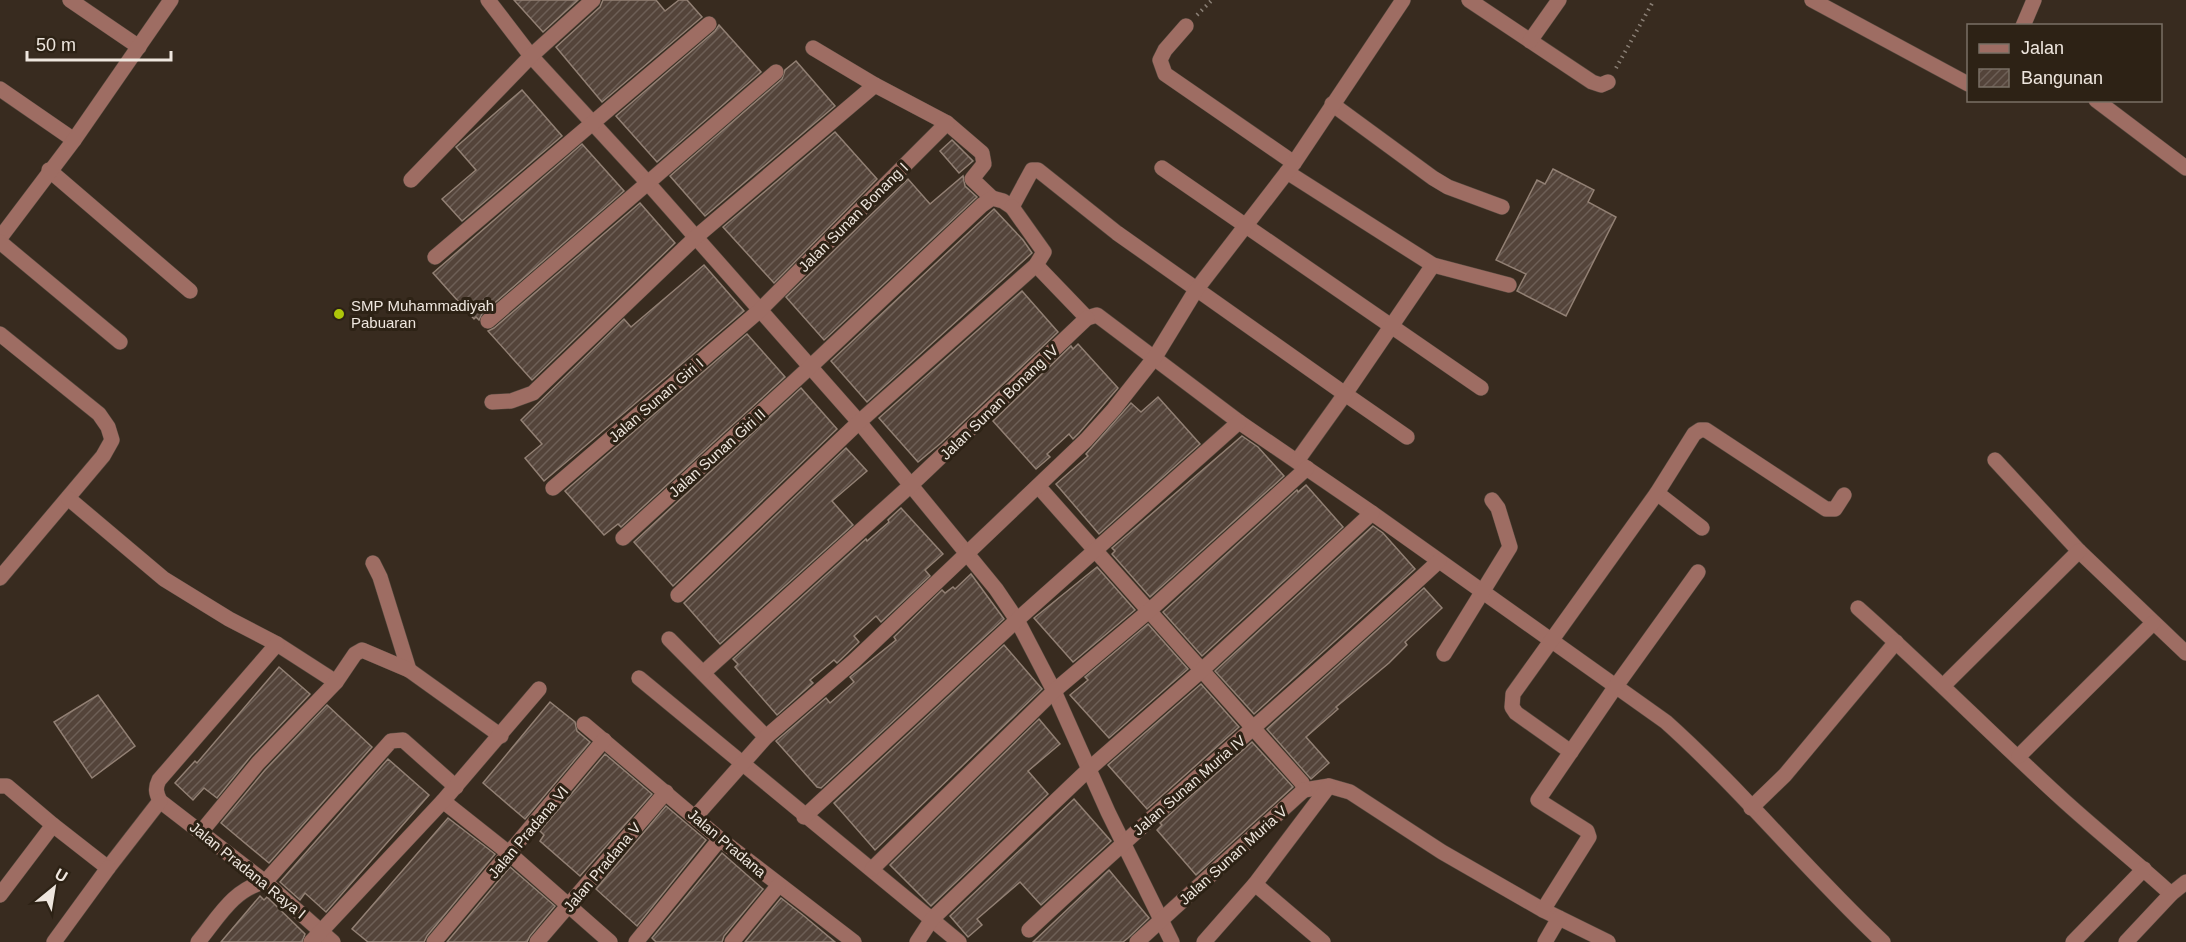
<svg xmlns="http://www.w3.org/2000/svg" width="2186" height="942" font-family="Helvetica,sans-serif">
<style>
.building{fill:url(#building-hatch);stroke:#928074;stroke-width:1.5}
.lines{fill:none;stroke-linecap:round;stroke-linejoin:round}
.minor-casing{stroke:#55493e;stroke-width:16}
.path{stroke:#8b8076;stroke-width:4;stroke-dasharray:1.5 4.5;stroke-linecap:butt}
.minor{stroke:#9e6d63;stroke-width:15}
.poi-dot{fill:#aec60a;stroke:#2d2215;stroke-width:2}
.labels{text-anchor:middle;dominant-baseline:central;stroke-width:6;stroke-linejoin:round;paint-order:stroke}
.street-label{font-size:15px;fill:#eee6de;stroke:#2d2215}
.poi-label{font-size:15px;fill:#eee6de;stroke:#2d2215;text-anchor:start}
</style>
<defs>
<pattern id="building-hatch" width="6" height="6" patternUnits="userSpaceOnUse" patternTransform="scale(1.5)"><rect width="6" height="6" fill="#54443a"/><path d="M-1 1l2-2M0 6l6-6M5 7l2-2" fill="none" stroke="#6d5f56"/></pattern>
</defs>
<rect width="100%" height="100%" fill="#382b1f"/>
<g class="building">
<polygon points="514,0 578,0 543,32"/>
<polygon points="603,0 656,0 665,11 679,0 687,0 702,17 602,102 556,47 600,7"/>
<polygon points="719,25 761,72 657,162 616,116 715,31"/>
<polygon points="796,61 835,106 705,216 670,176 782,79 785,70"/>
<polygon points="522,90 562,136 462,221 442,199 476,170 456,147"/>
<polygon points="835,132 877,179 774,283 723,227"/>
<polygon points="952,140 973,161 959,173 940,151"/>
<polygon points="582,144 624,191 482,314 479,320 476,317 474,319 433,273"/>
<polygon points="1553,169 1594,190 1588,202 1616,217 1566,316 1517,291 1526,274 1496,260 1537,180 1545,184"/>
<polygon points="963,176 965,186 977,197 824,340 786,297 908,179 930,204"/>
<polygon points="640,203 675,243 532,380 488,331 494,328"/>
<polygon points="994,209 1023,240 1032,253 867,402 831,361"/>
<polygon points="704,265 744,311 544,481 525,458 542,444 521,420 624,319 631,327"/>
<polygon points="1022,291 1058,332 941,443 918,462 879,418"/>
<polygon points="747,334 785,377 621,527 618,524 604,535 565,491"/>
<polygon points="1078,344 1118,388 1079,433 1073,439 1069,434 1047,454 1050,457 1036,469 993,421 1071,346 1073,349"/>
<polygon points="801,388 837,429 673,586 634,542"/>
<polygon points="1158,397 1200,444 1099,534 1056,484 1088,456 1086,454 1131,403 1141,412"/>
<polygon points="1242,436 1258,447 1284,476 1150,597 1112,554 1115,551 1112,548"/>
<polygon points="846,448 867,471 832,501 853,525 720,644 684,603"/>
<polygon points="1306,485 1343,527 1202,656 1163,612 1297,490 1298,492"/>
<polygon points="901,508 943,554 925,570 930,576 881,622 876,616 854,636 859,642 837,663 834,660 810,680 813,683 777,715 735,667 738,664 733,659 866,539 867,541 889,522 888,520"/>
<polygon points="1373,526 1383,533 1415,569 1254,714 1215,671"/>
<polygon points="1097,567 1135,610 1073,662 1034,618"/>
<polygon points="971,574 1004,619 821,788 817,787 776,741 826,698 830,703 854,682 850,677 896,640 894,637 942,590 945,593 953,587 955,589"/>
<polygon points="1424,588 1442,608 1405,642 1407,645 1389,663 1336,707 1338,709 1306,737 1329,763 1311,779 1267,729"/>
<polygon points="1148,624 1188,669 1109,738 1070,695 1088,680 1085,677"/>
<polygon points="1004,645 1042,689 875,850 834,803"/>
<polygon points="279,667 310,694 251,756 217,798 204,788 193,800 175,783 195,761 197,763"/>
<polygon points="1201,684 1239,727 1147,809 1108,765"/>
<polygon points="98,695 135,746 92,778 54,722"/>
<polygon points="550,702 575,722 577,731 590,742 525,819 483,783"/>
<polygon points="327,705 372,747 269,863 221,823 265,770"/>
<polygon points="1039,719 1060,744 1028,771 1048,794 931,906 890,865"/>
<polygon points="1252,742 1293,787 1196,875 1157,830 1162,825 1160,823"/>
<polygon points="605,754 652,794 580,876 540,841 544,835 540,831"/>
<polygon points="388,759 429,795 326,912 305,893 300,900 280,882"/>
<polygon points="1074,799 1111,841 1041,905 1020,882 977,919 982,925 968,937 950,916"/>
<polygon points="666,806 706,840 637,926 596,889"/>
<polygon points="448,818 495,854 427,936 424,942 368,942 352,929"/>
<polygon points="722,853 763,889 724,936 722,942 656,942 652,938"/>
<polygon points="510,867 555,906 530,936 527,942 447,942"/>
<polygon points="1109,870 1149,918 1128,938 1123,942 1033,942"/>
<polygon points="260,896 264,900 267,897 305,934 302,942 221,942"/>
<polygon points="781,898 804,916 835,942 745,942"/>
</g>
<g class="lines">
<defs>
<g id="minor">
<polyline points="70,0 139,47"/>
<polyline points="488,0 531,56 647,182 859,422 996,589 1017,620 1054,691 1108,812 1172,942"/>
<polyline points="1469,0 1592,82 1601,85 1608,82"/>
<polyline points="1812,0 1968,84"/>
<polyline points="1186,26 1165,50 1160,60 1165,74 1294,163"/>
<polyline points="2023,26 2034,0"/>
<polyline points="1530,41 1559,0"/>
<polyline points="813,48 875,85 947,123 982,153 984,164 972,179 992,198"/>
<polyline points="0,89 74,140"/>
<polyline points="2096,100 2186,168"/>
<polyline points="1332,104 1433,178 1448,187 1502,207"/>
<polyline points="1162,168 1481,388"/>
<polyline points="49,170 190,291"/>
<polyline points="1287,172 1433,265 1509,285"/>
<polyline points="411,180 531,56 593,0"/>
<polyline points="0,238 74,140 171,0"/>
<polyline points="0,242 120,342"/>
<polyline points="435,257 709,24"/>
<path d="M1036,265l51,53 10,-3 142,107 133,91 294,209c77,69 142,150 217,220"/>
<polyline points="488,321 776,72"/>
<polyline points="0,334 99,414 108,427 112,440 103,456 0,578"/>
<polyline points="492,402 511,401 533,393 696,237 875,85"/>
<polyline points="1407,437 1345,394 1433,265"/>
<polyline points="1995,460 2079,551 2186,653"/>
<polyline points="1038,486 1302,783 1304,790"/>
<polyline points="553,488 759,311 947,123"/>
<polyline points="1657,493 1702,528"/>
<polyline points="68,498 164,579 229,619 277,644 336,682"/>
<polyline points="623,538 810,367 982,205 992,198 1003,201 1012,207 1032,170 1038,170 1117,233 1345,394 1297,461"/>
<polyline points="373,563 380,577 409,670"/>
<polyline points="678,595 859,422 1036,265 1044,252 1012,207"/>
<path d="M1858,608c70,62 135,128 203,190 36,33 74,63 110,96"/>
<polyline points="669,639 766,737"/>
<path d="M277,644l-118,136c-4,8 -3,13 1,21l105,81 68,60"/>
<polyline points="1444,654 1510,547 1498,508 1492,500"/>
<polyline points="703,673 911,485 1087,318"/>
<polyline points="639,678 959,942"/>
<polyline points="1944,685 2079,551"/>
<polyline points="584,724 720,839 854,942"/>
<polyline points="1571,752 1516,713 1512,707 1513,694 1657,493 1694,434 1700,430 1706,430 1826,509 1835,509 1844,495"/>
<polyline points="2019,756 2153,623"/>
<polyline points="0,786 7,786 53,825"/>
<polyline points="1304,790 1329,786 1350,792 1442,852 1543,910 1608,942"/>
<polyline points="443,801 510,854 610,942"/>
<polyline points="1751,808 1785,775 1896,642"/>
<polyline points="695,817 766,737 854,661 1086,440 1114,409 1155,357 1196,290 1294,163 1403,0"/>
<polyline points="804,817 1017,620 1239,422"/>
<polyline points="201,832 258,763 336,682 355,654 362,650 409,670 501,736"/>
<polyline points="872,869 1054,691 1150,610 1307,468"/>
<polyline points="1255,884 1329,786"/>
<polyline points="0,895 53,825 108,868 160,801"/>
<polyline points="1543,910 1589,837 1587,831 1538,800 1616,686 1698,572"/>
<path d="M1029,930c134,-126 275,-244 410,-369"/>
<polyline points="54,942 108,868"/>
<path d="M198,942c20,-24 35,-53 67,-60l126,-141 12,-1 53,47"/>
<polyline points="311,942 443,801 539,689"/>
<polyline points="434,942 604,740"/>
<polyline points="537,942 666,792"/>
<polyline points="636,942 720,839"/>
<polyline points="732,942 778,886"/>
<polyline points="917,942 932,919 1089,769 1202,670 1372,513"/>
<polyline points="1137,942 1304,790"/>
<polyline points="1204,942 1255,884 1323,942"/>
<polyline points="1545,942 1559,918"/>
<polyline points="2073,942 2144,869"/>
<polyline points="2126,942 2171,894 2186,882"/>
</g>
</defs>
<use href="#minor" class="minor-casing"/>
<g class="path">
<polyline points="1197,15 1212,0"/>
<polyline points="1616,68 1654,0"/>
</g>
<use href="#minor" class="minor"/>
</g>
<circle class="poi-dot" cx="339" cy="314" r="6"/>
<g class="labels">
<g class="street-label">
<text transform="translate(853 217) rotate(-45)">Jalan Sunan Bonang I</text>
<text transform="translate(656 400) rotate(-41)">Jalan Sunan Giri I</text>
<text transform="translate(999 402) rotate(-44)">Jalan Sunan Bonang IV</text>
<text transform="translate(717 453) rotate(-42)">Jalan Sunan Giri II</text>
<text transform="translate(1189 785) rotate(-41)">Jalan Sunan Muria IV</text>
<text transform="translate(528 832) rotate(-50)">Jalan Pradana VI</text>
<text transform="translate(727 843) rotate(40)">Jalan Pradana</text>
<text transform="translate(1233 855) rotate(-42)">Jalan Sunan Muria V</text>
<text transform="translate(602 867) rotate(-50)">Jalan Pradana V</text>
<text transform="translate(248 870) rotate(39)">Jalan Pradana Raya I</text>
</g>
<g class="poi-label">
<text x="351" y="305">SMP Muhammadiyah<tspan x="351" dy="17">Pabuaran</tspan></text>
</g>
</g>
<rect x="1967" y="24" width="195" height="78" fill="#2d2215" stroke="#7a7065" stroke-width="1.5"/>
<rect x="1979" y="44" width="30" height="9" fill="#9e6d63" stroke="#7a7065" stroke-width="1.5"/>
<text x="2021" y="54" font-size="18" fill="#eee6de">Jalan</text>
<rect x="1979" y="69" width="30" height="18" fill="url(#building-hatch)" stroke="#7a7065" stroke-width="1.5"/>
<text x="2021" y="84" font-size="18" fill="#eee6de">Bangunan</text>
<g transform="translate(54 888) rotate(30)" stroke="#2d2215" stroke-width="4.5" paint-order="stroke">
<path d="M0-4.5L10 22L0 15L-10 22Z" fill="#eee6de"/>
<text y="-9" font-size="16" font-weight="bold" text-anchor="middle" fill="#eee6de">U</text>
</g>
<path d="M27 51v9h144v-9" fill="none" stroke="#eee6de" stroke-width="3"/>
<text x="36" y="51" font-size="18" fill="#eee6de" stroke="#2d2215" stroke-width="4.5" paint-order="stroke">50 m</text>
</svg>
